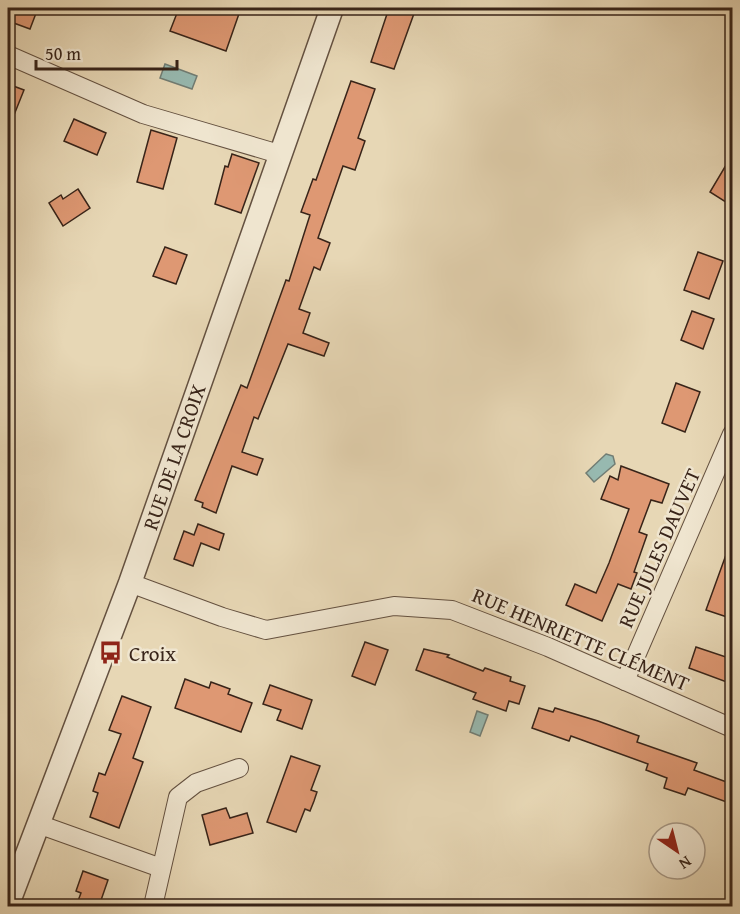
<svg xmlns="http://www.w3.org/2000/svg" width="740" height="914" font-family="'Gentium Book Plus',serif">
<style>
.water{fill:#97b9b0;stroke:#717d74;stroke-width:1.5}
.building{fill:#de9873;stroke:#382419;stroke-width:1.5}
.lines{fill:none;stroke-linecap:round;stroke-linejoin:round}
.minor-casing{stroke:#645140;stroke-width:20}
.tertiary-casing{stroke:#645140;stroke-width:25}
.minor{stroke:#efe5cf;stroke-width:18}
.tertiary{stroke:#efe5cf;stroke-width:22}
.labels{text-anchor:middle;dominant-baseline:central;stroke-width:5;stroke-linejoin:round;paint-order:stroke}
.street-label{font-size:21px;fill:#382419;stroke:#efe5cf}
.poi-label{font-size:21px;fill:#382419;stroke:#efe5cf;text-anchor:start}
</style>
<rect width="100%" height="100%" fill="#e7d7b5"/>
<filter id="stains"><feTurbulence type="fractalNoise" baseFrequency=".00333" numOctaves="4"/><feColorMatrix values="0 0 0 0 .2 0 0 0 0 .09 0 0 0 0 .02 0 0 0 .5 -.17"/></filter>
<radialGradient id="worn" r=".72"><stop offset=".6" stop-color="#630" stop-opacity="0"/><stop offset="1" stop-color="#630" stop-opacity=".3"/></radialGradient>
<g class="water">
<polygon points="165,64 197,76 192,89 160,78"/>
<polygon points="606,454 613,456 615,464 594,482 586,473"/>
<polygon points="477,711 488,715 480,736 470,732"/>
</g>
<g class="building">
<polygon points="17,8 38,8 30,29 11,22"/>
<polygon points="179,8 241,8 226,51 170,31"/>
<polygon points="389,8 416,8 394,69 371,62"/>
<polygon points="351,81 375,89 358,138 365,141 355,170 343,166 318,238 330,243 320,270 314,267 299,309 310,313 303,333 329,343 324,356 288,344 258,419 254,417 242,452 263,459 257,475 232,466 216,513 202,507 203,503 195,500 241,385 247,388 286,280 289,281 310,215 301,212 313,179 316,180"/>
<polygon points="8,84 24,90 8,130"/>
<polygon points="74,119 106,133 97,155 64,141"/>
<polygon points="151,130 177,138 163,189 137,182"/>
<polygon points="232,154 259,163 241,213 215,204 225,166 228,167"/>
<polygon points="732,155 732,206 710,192"/>
<polygon points="78,189 90,208 63,226 49,203 61,195 63,199"/>
<polygon points="165,247 187,255 176,284 153,276"/>
<polygon points="698,252 723,261 709,299 684,290"/>
<polygon points="692,311 714,319 703,349 681,340"/>
<polygon points="676,383 700,392 685,432 662,423"/>
<polygon points="621,466 669,484 662,503 651,500 639,532 647,535 634,572 637,573 631,589 618,584 602,621 566,605 575,584 596,593 609,563 629,509 601,499 610,476 618,480"/>
<polygon points="198,524 224,534 219,550 201,543 193,566 174,559 184,531 194,535"/>
<polygon points="731,541 732,610 730,618 706,610"/>
<polygon points="365,642 388,650 375,685 352,676"/>
<polygon points="696,647 732,659 732,684 689,668"/>
<polygon points="424,649 449,655 447,657 483,671 485,668 511,677 510,681 525,686 519,704 509,701 506,711 473,699 476,693 416,670"/>
<polygon points="185,679 209,688 211,682 230,689 228,694 252,703 241,732 175,708"/>
<polygon points="270,685 312,700 302,729 277,720 281,710 263,704"/>
<polygon points="122,696 151,707 133,758 143,762 119,828 90,817 98,793 93,791 99,773 105,775 121,734 109,730"/>
<polygon points="539,708 553,712 555,708 598,721 639,736 637,742 697,763 694,770 732,784 732,804 688,788 685,795 664,788 667,778 646,770 648,764 571,736 569,741 532,728"/>
<polygon points="291,756 320,766 311,790 317,792 314,801 310,811 305,809 296,832 267,822"/>
<polygon points="226,808 230,818 247,813 253,833 210,845 202,815"/>
<polygon points="83,871 108,880 99,906 76,906 81,893 76,891"/>
</g>
<g class="lines">
<defs>
<g id="minor">
<polyline points="8,55 143,114 279,154"/>
<polyline points="130,583 222,617 266,630 394,606 452,610 548,647 732,728"/>
<polyline points="625,681 732,434"/>
<polyline points="38,824 161,868"/>
<polyline points="153,906 178,797 196,783 239,768"/>
</g>
<polyline id="tertiary" points="8,904 130,583 332,8"/>
</defs>
<use href="#minor" class="minor-casing"/>
<use href="#tertiary" class="tertiary-casing"/>
<use href="#minor" class="minor"/>
<use href="#tertiary" class="tertiary"/>
</g>
<defs>
<symbol id="bus-bare" viewBox="-9 -9 18 18"><path d="M-5-6H5V4H4V6H2V4H-2V6H-4V4H-5ZM-3.5-4V0h7V-4ZM-3.5 1.2v1.5H-2V1.2ZM2 1.2v1.5H3.5V1.2Z" fill="#8f2418" stroke="#efe5cf" stroke-width="2.5" paint-order="stroke"/></symbol>
</defs>
<g fill-rule="evenodd">
<use href="#bus-bare" x="94" y="636" width="33" height="33"/>
</g>
<g class="labels">
<g class="street-label">
<text transform="translate(174 457) rotate(-71)">RUE DE LA CROIX</text>
<text transform="translate(659 548) rotate(-66)">RUE JULES DAUVET</text>
<text transform="translate(581 639) rotate(23)">RUE HENRIETTE CLÉMENT</text>
</g>
<g class="poi-label">
<text x="129" y="653">Croix</text>
</g>
</g>
<rect width="740" height="914" fill="none" stroke="#e7d7b5" stroke-width="30"/>
<rect x="9" y="9" width="722" height="896" fill="none" stroke="#382419" stroke-width="3"/>
<rect x="15" y="15" width="710" height="884" fill="none" stroke="#382419" stroke-width="1.5"/>
<g transform="translate(677 851) rotate(145)"><circle r="28" fill="#efe5cf" stroke="#a69886" stroke-width="1.5"/>
<path d="M0-4.5L10 22L0 15L-10 22Z" fill="#8f2418"/>
<text y="-9" font-size="16" font-weight="bold" text-anchor="middle" fill="#382419">N</text>
</g>
<path d="M36 60v9h141v-9" fill="none" stroke="#382419" stroke-width="3"/>
<text x="45" y="60" font-size="18" fill="#382419" stroke="#efe5cf" stroke-width="4.5" paint-order="stroke">50 m</text>
<rect width="100%" height="100%" filter="url(#stains)"/>
<rect width="100%" height="100%" fill="url(#worn)"/>
</svg>
